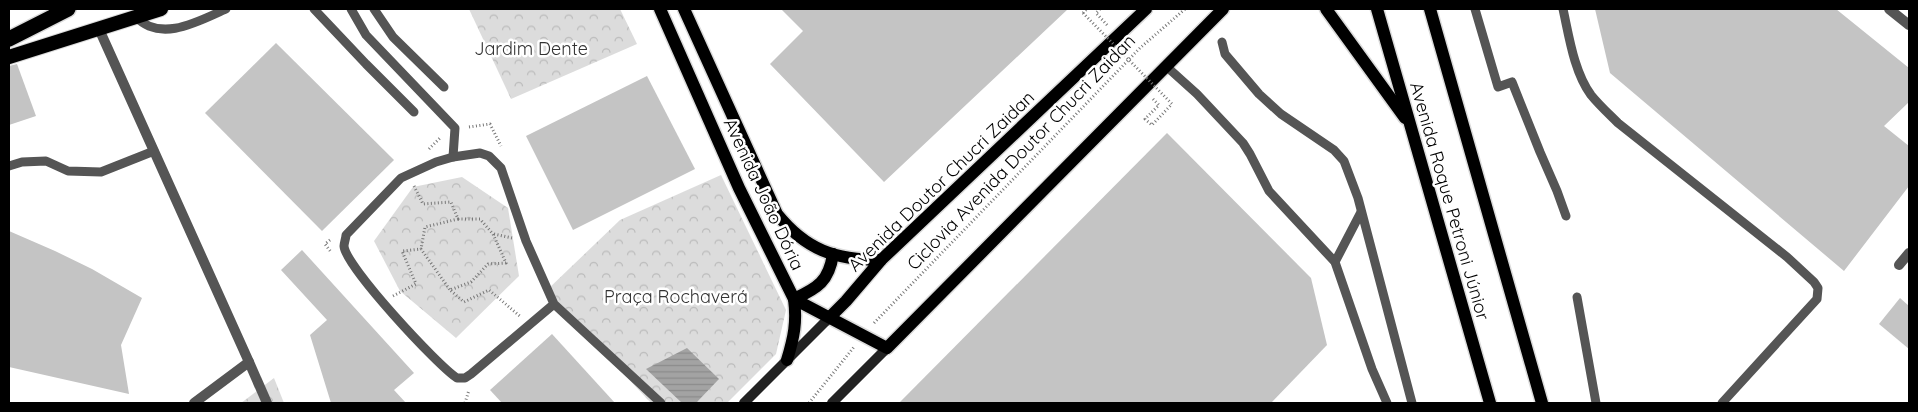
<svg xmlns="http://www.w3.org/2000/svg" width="1918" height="412" font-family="Quicksand,sans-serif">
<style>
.park{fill:url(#park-crowns)}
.water{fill:url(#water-rules)}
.building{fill:#c4c4c4}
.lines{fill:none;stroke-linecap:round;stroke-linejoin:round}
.primary-casing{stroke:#dbdbdb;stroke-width:15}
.trunk-casing{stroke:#dbdbdb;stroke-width:16}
.motorway-casing{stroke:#dbdbdb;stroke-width:18}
.path{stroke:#777;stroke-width:3;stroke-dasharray:1 2.5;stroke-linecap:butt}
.service{stroke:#555;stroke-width:9}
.pedestrian{stroke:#555;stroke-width:10}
.minor{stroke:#555;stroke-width:10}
.tertiary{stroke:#555;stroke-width:10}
.secondary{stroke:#222;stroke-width:10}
.primary{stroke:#000;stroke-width:12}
.trunk{stroke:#000;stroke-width:14}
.motorway{stroke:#000;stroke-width:15}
.path-bridge{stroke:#777;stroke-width:3;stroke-dasharray:1 2.5;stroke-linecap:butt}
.labels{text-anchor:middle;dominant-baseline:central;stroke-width:5;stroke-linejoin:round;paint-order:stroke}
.park-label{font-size:18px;fill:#333;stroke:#fff}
.street-label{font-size:18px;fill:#000;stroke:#fff}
</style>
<defs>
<pattern id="park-crowns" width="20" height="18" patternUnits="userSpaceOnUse" patternTransform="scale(1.25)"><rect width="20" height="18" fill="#dcdcdc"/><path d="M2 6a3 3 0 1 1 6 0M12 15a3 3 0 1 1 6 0" fill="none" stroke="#bbb"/></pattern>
<pattern id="water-rules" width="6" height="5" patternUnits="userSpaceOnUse" patternTransform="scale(1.25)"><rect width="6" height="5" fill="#a3a3a3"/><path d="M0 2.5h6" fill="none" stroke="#8b8b8b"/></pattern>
</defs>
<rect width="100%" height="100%" fill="#fff"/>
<g class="park">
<polygon points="469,9 620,9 637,44 511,99"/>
<polygon points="721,175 786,310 776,354 727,403 651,403 546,291 620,220"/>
<polygon points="462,177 508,208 519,276 456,338 400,291 374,241 413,187"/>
<polygon points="274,378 284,403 241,403"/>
</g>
<polygon class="water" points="687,348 719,379 696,403 682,403 646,369"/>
<g class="building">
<polygon points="781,9 1068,9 884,182 770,64 803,31"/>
<polygon points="1595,9 1836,9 1909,68 1909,102 1884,126 1909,146 1909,186 1844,271 1610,73"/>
<polygon points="276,43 394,160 322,231 205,113"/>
<polygon points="17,64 36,116 9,125 9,66"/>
<polygon points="647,76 695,169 573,230 526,136"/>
<polygon points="1167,133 1311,278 1327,345 1271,403 899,403"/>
<polygon points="9,231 55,251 92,269 142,298 121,345 129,394 9,367"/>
<polygon points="302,250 414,373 394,390 406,403 331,403 310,335 327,320 281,270"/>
<polygon points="1900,298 1909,306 1909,349 1879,324"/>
<polygon points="552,334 615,403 502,403 490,390"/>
</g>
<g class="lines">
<defs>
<g id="primary">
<polyline points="660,9 739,188 794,299 887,348 1223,9"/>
<path d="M684,9l93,205c29,36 58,46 104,46"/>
<polyline points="1326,9 1405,118"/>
<polyline points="1377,9 1490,403"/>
<polyline points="1430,9 1542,403"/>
<polyline points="830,317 846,301 881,260 1146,9"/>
<path d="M787,360c7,-23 10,-38 7,-61 24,-11 35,-18 39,-45"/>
</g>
<polyline id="trunk" points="9,57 161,9"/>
<polyline id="motorway" points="9,39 68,9"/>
</defs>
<use href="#primary" class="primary-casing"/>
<use href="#trunk" class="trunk-casing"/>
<use href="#motorway" class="motorway-casing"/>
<g class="path">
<polyline points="1100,9 1096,13 1108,26"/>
<polyline points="1083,13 1087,9"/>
<polyline points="1153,99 1159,105 1145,119 1152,125 1172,104"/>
<polyline points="469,127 490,124 501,146"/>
<polyline points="429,149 440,138"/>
<polyline points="414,186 423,204 451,202 458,219 425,227 421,249"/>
<polyline points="458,219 480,219 493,234 506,263 488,264 471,282 450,290 464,302 489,290 521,317"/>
<polyline points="494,234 512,238"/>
<polyline points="330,240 325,244 331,252"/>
<polyline points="393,296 416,284 402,251 421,249 450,290"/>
<polyline points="874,323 1140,48 1185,9"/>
<polyline points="465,403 469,390"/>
<polyline points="809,403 854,347"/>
</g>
<g class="service">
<polyline points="314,9 366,64 414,112"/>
<polyline points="351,9 366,35 455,128 453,157"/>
<polyline points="374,9 393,37 444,87"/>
<polyline points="1475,9 1498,87 1512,82 1540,152 1557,191 1566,216"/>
<path d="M1563,9c6,27 11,63 28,86 8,10 18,19 27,28l169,134 27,25 4,6 -1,11 -95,104"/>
<path d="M136,17c25,26 63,4 90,-8"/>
<polyline points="1222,42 1225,54 1259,94 1281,114 1334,150 1344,161 1358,198 1412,403"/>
<polyline points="1167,67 1197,94 1243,143 1250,154 1269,191 1335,262 1372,369 1387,403"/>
<polyline points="9,166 22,162 46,161 68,171 101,172 154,151"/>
<polyline points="1335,262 1361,212"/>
<polyline points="1577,297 1596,403"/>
<path d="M554,304l-83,70 -6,4h-8c-19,-12 -112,-112 -113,-132 0,-3 2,-8 2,-11l55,-57 35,-16 17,-5 27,-4 9,3 12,12 25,73 28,63 107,99"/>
</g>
<polyline class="pedestrian" points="249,362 267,403"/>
<g class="minor">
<polyline points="99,29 249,362 194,403"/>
<polyline points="1899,265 1909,253"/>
</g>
<polyline class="tertiary" points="1889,9 1909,25"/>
<g class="secondary">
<polyline points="744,403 830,317"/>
<polyline points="832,403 887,348"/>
</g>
<use href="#primary" class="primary"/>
<use href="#trunk" class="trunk"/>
<use href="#motorway" class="motorway"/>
<polyline class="path-bridge" points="1083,13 1172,104"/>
</g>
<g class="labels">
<g class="park-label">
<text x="531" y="48">Jardim Dente</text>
<text x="676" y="296">Praça Rochaverá</text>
</g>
<g class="street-label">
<text transform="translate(1021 152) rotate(-46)">Ciclovia Avenida Doutor Chucri Zaidan</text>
<text transform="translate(941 181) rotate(-44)">Avenida Doutor Chucri Zaidan</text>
<text transform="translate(764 194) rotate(65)">Avenida João Dória</text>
<text transform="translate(1450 201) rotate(74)">Avenida Roque Petroni Júnior</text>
</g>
</g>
<rect width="1918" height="412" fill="none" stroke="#000000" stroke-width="20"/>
</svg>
